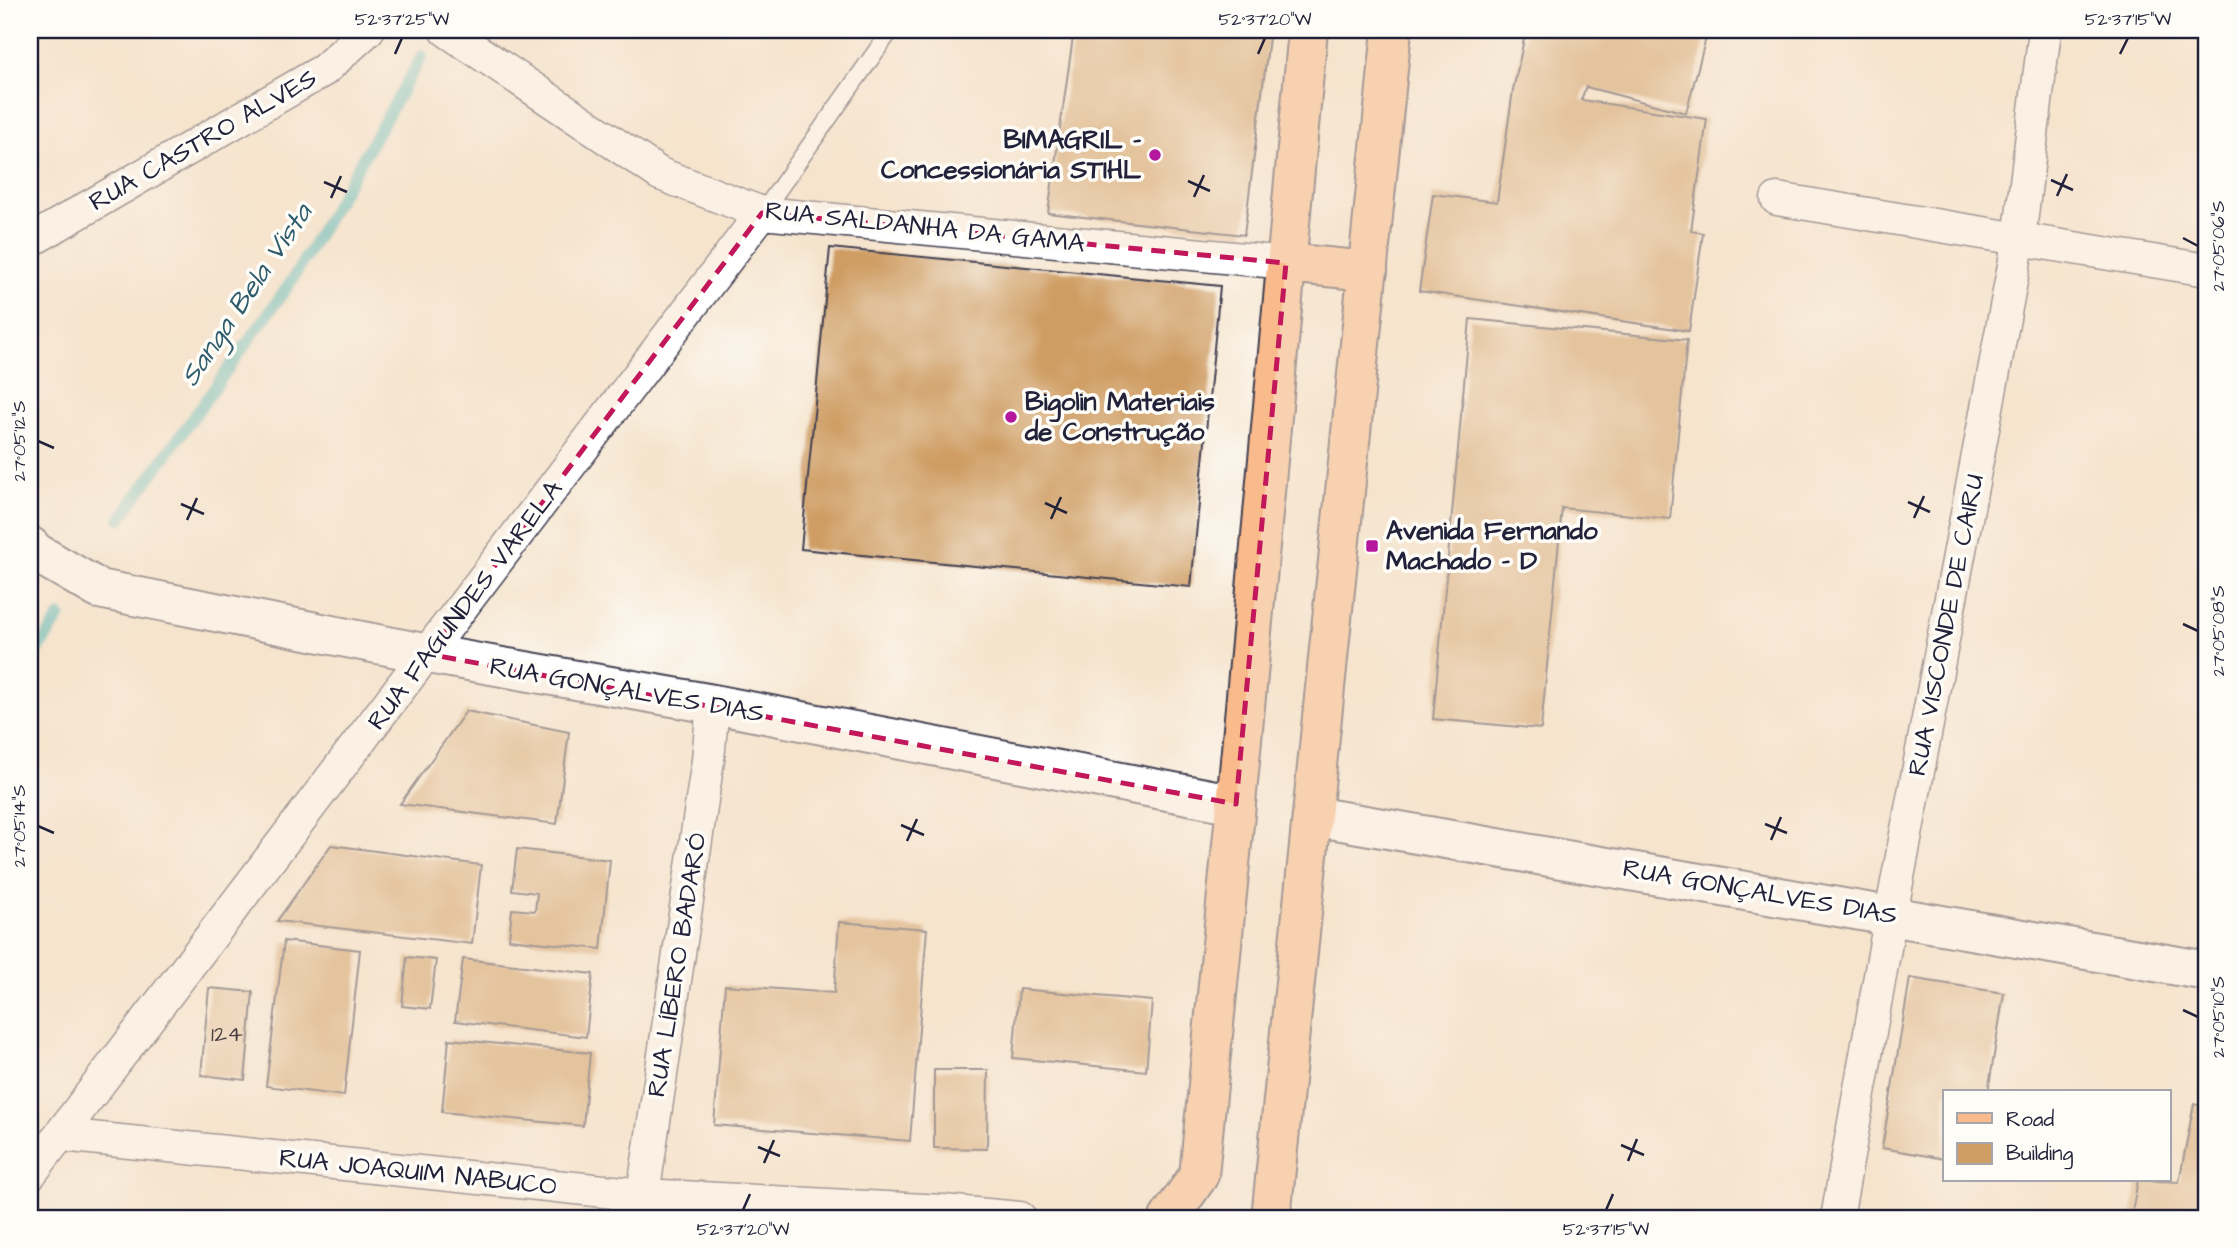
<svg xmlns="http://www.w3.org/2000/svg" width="2237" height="1248" font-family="'Architects Daughter',sans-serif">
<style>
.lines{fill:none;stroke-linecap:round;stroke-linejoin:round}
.stream{stroke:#41b2b8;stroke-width:12}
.building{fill:#cf9d63}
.service-casing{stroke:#423f51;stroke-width:19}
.minor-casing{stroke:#423f51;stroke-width:35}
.tertiary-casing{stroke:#423f51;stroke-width:42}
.primary-casing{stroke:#423f51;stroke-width:42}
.service{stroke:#fff;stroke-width:16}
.minor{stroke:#fff;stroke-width:32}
.tertiary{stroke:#fff;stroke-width:38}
.primary{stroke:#fabb8c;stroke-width:38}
.marked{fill:none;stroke:#c2185b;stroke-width:5;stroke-dasharray:14 9;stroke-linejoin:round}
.ticks{fill:none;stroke:#22223b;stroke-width:2.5}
.poi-dot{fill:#b5179e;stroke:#fdfcf7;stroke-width:2.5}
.labels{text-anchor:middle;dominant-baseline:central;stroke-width:7;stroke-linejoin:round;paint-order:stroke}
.number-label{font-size:23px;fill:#4d4145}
.street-label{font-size:26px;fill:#22223b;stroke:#fdfcf7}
.poi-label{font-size:26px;font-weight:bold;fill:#22223b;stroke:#fdfcf7;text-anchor:start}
.water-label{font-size:28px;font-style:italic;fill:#2e5c6d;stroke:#fdfcf7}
.neatline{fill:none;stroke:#22223b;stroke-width:2.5}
.ticks-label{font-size:18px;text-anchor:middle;fill:#22223b}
</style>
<rect width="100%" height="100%" fill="#fdfcf7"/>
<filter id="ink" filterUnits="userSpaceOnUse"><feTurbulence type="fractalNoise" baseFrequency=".0143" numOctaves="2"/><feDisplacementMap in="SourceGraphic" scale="14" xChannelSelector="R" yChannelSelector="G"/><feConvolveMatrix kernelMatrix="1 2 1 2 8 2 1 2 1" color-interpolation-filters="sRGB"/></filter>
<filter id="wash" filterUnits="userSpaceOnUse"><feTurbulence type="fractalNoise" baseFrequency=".00686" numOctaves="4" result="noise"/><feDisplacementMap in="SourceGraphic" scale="28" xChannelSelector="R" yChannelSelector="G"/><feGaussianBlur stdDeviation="1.57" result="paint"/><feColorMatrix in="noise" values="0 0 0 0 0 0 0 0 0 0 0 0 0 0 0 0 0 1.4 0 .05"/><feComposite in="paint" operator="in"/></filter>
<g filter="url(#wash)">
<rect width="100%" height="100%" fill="#f5e4cd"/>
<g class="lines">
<g class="stream">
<polyline points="120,519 291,282 422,56"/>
<polyline points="30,662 60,616"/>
</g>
</g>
<g id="blocks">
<g class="building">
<polygon points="1074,30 1270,30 1244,235 1048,213"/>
<polygon points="1526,30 1708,30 1686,113 1586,87 1581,100 1707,119 1691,231 1703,233 1689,331 1419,291 1433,194 1497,202 1513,90"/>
<polygon points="830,248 1220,286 1191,587 801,549"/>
<polygon points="1470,319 1687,340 1670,519 1562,508 1541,729 1433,719"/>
<polygon points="466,711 569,732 557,824 400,804"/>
<polygon points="331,845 481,865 472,944 277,921"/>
<polygon points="517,849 610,860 601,949 509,939 512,909 535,911 537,893 512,890"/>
<polygon points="839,922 927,929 910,1141 714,1125 725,985 834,993"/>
<polygon points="284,941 360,950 344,1096 266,1086"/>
<polygon points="407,957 436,960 430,1009 402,1006"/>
<polygon points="463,959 593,974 586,1037 455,1021"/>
<polygon points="1910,978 2004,993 1988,1092 1945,1092 1945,1159 1882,1148"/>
<polygon points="209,988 253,992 245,1080 201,1075"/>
<polygon points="1019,989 1152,1001 1146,1071 1013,1058"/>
<polygon points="449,1039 590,1053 583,1126 442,1112"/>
<polygon points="934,1070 988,1070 987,1149 934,1148"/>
<polygon points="2194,1104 2207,1107 2207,1218 2131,1218 2138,1180 2179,1182"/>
</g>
</g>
</g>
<g filter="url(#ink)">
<use href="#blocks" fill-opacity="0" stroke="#423f51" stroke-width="2"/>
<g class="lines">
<defs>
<polyline id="service" points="762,213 891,30"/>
<g id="minor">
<polyline points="446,30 660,174 762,213 1286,263"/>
<polyline points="1777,199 2207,270"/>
<polyline points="30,241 324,70 368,30"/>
<polyline points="62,1135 643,1195 943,1211 1020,1218"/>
<polyline points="30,1174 762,213"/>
<polyline points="623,1218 643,1195 708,760 713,704"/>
<polyline points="1837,1218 1891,914 2019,239 2045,30"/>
</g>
<g id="tertiary">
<polyline points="30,546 35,552 99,589 428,654 713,704 1236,804"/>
<polyline points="1313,816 2207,971"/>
</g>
<g id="primary">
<polyline points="1286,263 1368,271"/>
<polyline points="1169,1218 1199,1175 1236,804 1308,30"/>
<polyline points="1271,1218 1392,30"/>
</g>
</defs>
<use href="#service" class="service-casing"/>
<use href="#minor" class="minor-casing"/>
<use href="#tertiary" class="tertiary-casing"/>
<use href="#primary" class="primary-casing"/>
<use href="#service" class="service"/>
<use href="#minor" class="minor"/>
<use href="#tertiary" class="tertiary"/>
<use href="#primary" class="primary"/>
</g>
</g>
<path d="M0 0H2237V1248H0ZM762,213l524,50 -50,541 -808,-150z" fill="#f5e4cd" fill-opacity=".55" fill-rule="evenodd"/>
<path class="marked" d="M762,213l524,50 -50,541 -808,-150z"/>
<path class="ticks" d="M395,54l7,-16M1258,54l7,-16M2120,54l8,-16M2051,180l22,10M1188,181l22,10M324,182l23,10M2057,196l10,-22M1194,197l10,-22M331,198l10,-22M2183,238l15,8M38,441l16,7M1908,502l22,10M1045,503l22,10M181,504l23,10M1914,518l10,-22M1051,519l10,-22M187,520l10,-22M2183,624l15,7M1765,824l22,9M901,825l23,10M38,826l16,7M1771,840l10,-23M907,841l10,-22M2183,1010l15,7M1621,1145l23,10M758,1147l22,9M1628,1161l9,-22M764,1163l10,-23M743,1210l7,-16M1606,1210l7,-16"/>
<g class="poi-dot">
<circle cx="1155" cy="155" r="7"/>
<circle cx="1011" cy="417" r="7"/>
<rect x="1365" y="539" width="14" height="14" rx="3.5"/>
</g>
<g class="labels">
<g class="number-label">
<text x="227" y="1034">124</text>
</g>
<g class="street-label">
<text transform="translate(203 140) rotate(-30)">RUA CASTRO ALVES</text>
<text transform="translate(925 227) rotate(6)">RUA SALDANHA DA GAMA</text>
<text transform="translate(465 605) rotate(-53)">RUA FAGUNDES VARELA</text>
<text transform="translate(1946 625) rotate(-79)">RUA VISCONDE DE CAIRU</text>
<text transform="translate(627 690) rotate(10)">RUA GONÇALVES DIAS</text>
<text transform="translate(1760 892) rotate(10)">RUA GONÇALVES DIAS</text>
<text transform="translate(677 965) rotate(-81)">RUA LÍBERO BADARÓ</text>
<text transform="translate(418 1172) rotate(6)">RUA JOAQUIM NABUCO</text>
</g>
<g class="poi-label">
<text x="1141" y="140" text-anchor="end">BIMAGRIL -<tspan x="1141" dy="30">Concessionária STIHL</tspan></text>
<text x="1025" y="402">Bigolin Materiais<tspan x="1025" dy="30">de Construção</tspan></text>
<text x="1386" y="531">Avenida Fernando<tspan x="1386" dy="30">Machado - D</tspan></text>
</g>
<g class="water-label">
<text transform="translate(246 295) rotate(-56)">Sanga Bela Vista</text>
</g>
</g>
<rect width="2237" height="1248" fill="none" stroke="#fdfcf7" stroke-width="77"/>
<rect x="1943" y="1090" width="228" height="91" fill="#fdfcf7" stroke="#a5a5ac" stroke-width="2"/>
<rect x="1957" y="1113" width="35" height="10" fill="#fabb8c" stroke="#a5a5ac" stroke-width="2"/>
<text x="2006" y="1126" font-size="21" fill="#22223b">Road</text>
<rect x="1957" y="1143" width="35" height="21" fill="#cf9d63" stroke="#a5a5ac" stroke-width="2"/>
<text x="2006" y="1160" font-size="21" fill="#22223b">Building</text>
<rect x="38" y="38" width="2160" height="1172" class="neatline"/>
<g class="ticks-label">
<text x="402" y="25">52°37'25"W</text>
<text x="1265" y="25">52°37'20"W</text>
<text x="2128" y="25">52°37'15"W</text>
<text transform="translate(2218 246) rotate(-90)" y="6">27°05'06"S</text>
<text transform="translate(19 441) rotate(-90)" y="6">27°05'12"S</text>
<text transform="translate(2218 631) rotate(-90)" y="6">27°05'08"S</text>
<text transform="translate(19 826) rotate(-90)" y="6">27°05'14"S</text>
<text transform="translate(2218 1017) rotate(-90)" y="6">27°05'10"S</text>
<text x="743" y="1235">52°37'20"W</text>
<text x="1606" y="1235">52°37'15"W</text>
</g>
</svg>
